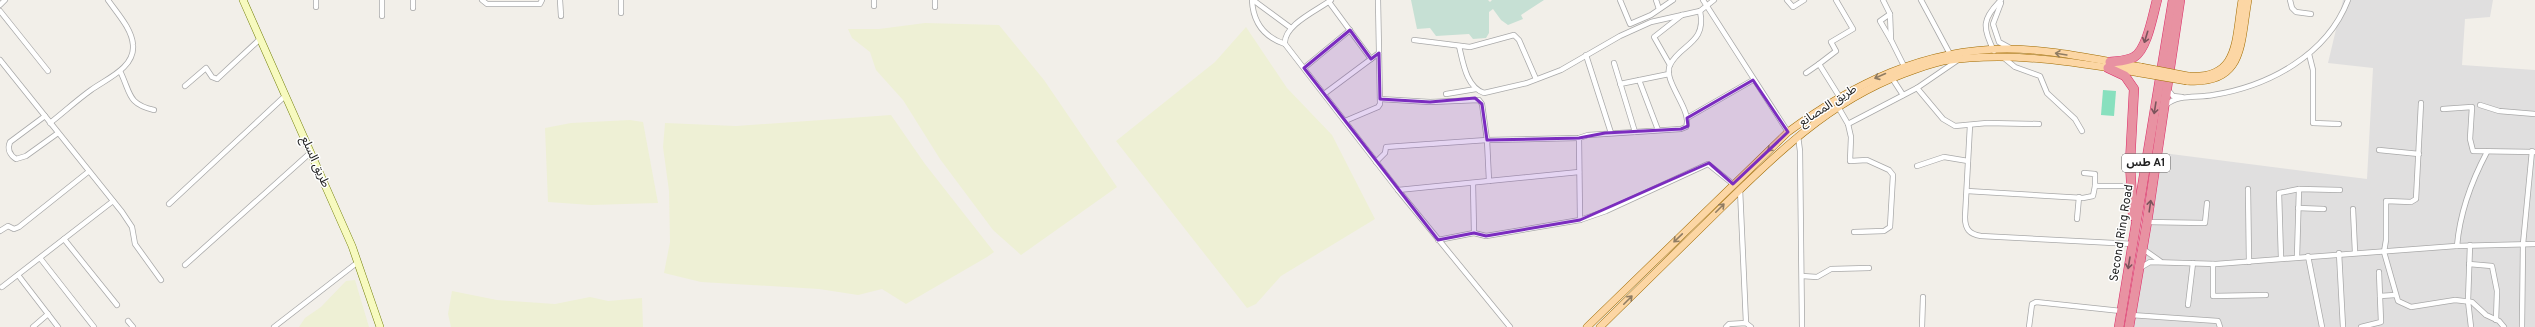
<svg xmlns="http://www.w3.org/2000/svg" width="2535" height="327" font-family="Overpass,'Noto Sans Arabic',sans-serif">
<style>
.residential{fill:#e0dfdf}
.farmland{fill:#eef0d5}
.wetland{fill:#c6e0d4}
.pitch{fill:#88e0be}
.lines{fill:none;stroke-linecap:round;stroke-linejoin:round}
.street-casing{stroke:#a9a9a9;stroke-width:6}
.secondary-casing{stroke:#707d05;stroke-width:8}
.primary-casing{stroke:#a06b00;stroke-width:8}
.highway-casing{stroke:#dc2a67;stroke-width:10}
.street{stroke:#fff;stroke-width:4.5}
.secondary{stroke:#f7fabf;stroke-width:7}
.primary{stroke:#fcd6a4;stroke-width:7}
.highway{stroke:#e892a2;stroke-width:9}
.primary-bridge-casing{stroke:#a06b00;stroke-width:8;stroke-linecap:butt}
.primary-bridge{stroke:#fcd6a4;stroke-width:7}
.oneway{stroke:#7b545c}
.oneway2{stroke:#8f7c63}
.marked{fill:#7b2cbf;fill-opacity:0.2;stroke:#7b2cbf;stroke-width:3;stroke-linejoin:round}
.labels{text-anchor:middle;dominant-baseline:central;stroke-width:3;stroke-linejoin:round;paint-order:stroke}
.shield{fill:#fff;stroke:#646464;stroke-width:1}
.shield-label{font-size:11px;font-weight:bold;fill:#222}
.street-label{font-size:12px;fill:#222;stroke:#fff}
</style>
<rect width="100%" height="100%" fill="#f2efe9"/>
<polygon class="residential" points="2343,0 2493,0 2490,17 2465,19 2462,65 2535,70 2535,327 2133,327 2163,153 2367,179 2373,68 2328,63"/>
<g class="farmland">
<polygon points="925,23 999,25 1044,80 1117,187 1021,255 993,230 940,159 903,100 876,70 870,52 852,38 848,29 879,29"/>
<polygon points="1246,27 1287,88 1332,135 1375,219 1281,276 1256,304 1247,308 1116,141 1215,62"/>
<polygon points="891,115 925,164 994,252 987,257 906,304 882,289 858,295 819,289 701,282 664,273 670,242 669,191 663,147 665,123 736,126"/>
<polygon points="630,120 643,122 658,203 591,205 548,202 545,128 571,123"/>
<polygon points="355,280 369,327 299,327 305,318 321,307 346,281"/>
<polygon points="452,291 497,300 555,304 590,297 608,301 642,298 643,327 451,327 448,314"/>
</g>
<polygon class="wetland" points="1411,0 1488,0 1490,2 1492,0 1544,0 1521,15 1523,19 1508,25 1501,20 1493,9 1489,12 1489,33 1486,38 1473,39 1469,34 1436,36 1430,28 1417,29"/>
<polygon class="pitch" points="2103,90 2116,91 2114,116 2101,115"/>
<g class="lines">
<defs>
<g id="street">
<polyline points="413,0 413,8"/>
<polyline points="482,0 487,4 540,4 542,0"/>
<polyline points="560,0 561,16"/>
<polyline points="621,0 621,13"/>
<polyline points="874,0 874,6"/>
<polyline points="935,0 935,7"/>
<path d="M1252,0c1,22 12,37 33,44"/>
<polyline points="1253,0 1291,28"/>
<path d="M1331,0c-13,10 -48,25 -46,44l113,146 112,137"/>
<polyline points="1620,0 1630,24 1651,15 1673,0"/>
<polyline points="1656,0 1659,9"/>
<polyline points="1703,0 1788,132"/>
<polyline points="1787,0 1793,7 1804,0"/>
<polyline points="1836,0 1853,29 1831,42 1836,51 1819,64 1839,96"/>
<polyline points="1883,0 1890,14 1891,40 1904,66"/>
<polyline points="1921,0 1950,54"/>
<polyline points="2290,0 2292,8 2296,12 2311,14"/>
<polyline points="1329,2 1371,59"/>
<polyline points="2001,3 1993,24 1999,42 2010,48"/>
<polyline points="0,5 5,0"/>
<polyline points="316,7 316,0"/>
<polyline points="0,11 48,71"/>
<polyline points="1890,14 1880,21 1891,40"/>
<polyline points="382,16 382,0"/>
<polyline points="1414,40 1470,47 1514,35 1519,40 1536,79"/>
<path d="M1459,46c4,16 7,41 25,47l43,-10 34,-13 59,-34 31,-14 49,-11 14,-11"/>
<path d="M1994,51c-12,-24 -12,-32 7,-51"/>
<polyline points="2309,54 2313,70 2313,123 2339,124"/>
<polyline points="1586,55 1611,133"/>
<polyline points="2004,58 2015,67 2040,76 2047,93 2075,119 2082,131"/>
<polyline points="0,60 122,212 132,227 135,244 161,280"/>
<path d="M1614,63l21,69 46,-3 5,-2c7,-17 -24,-46 -16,-62 10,-21 37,-21 30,-54"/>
<polyline points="1670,65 1654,37 1682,15"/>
<polyline points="1304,68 1350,30"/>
<path d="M120,71c11,22 7,33 34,39"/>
<polyline points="1806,73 1819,64"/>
<polyline points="1892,78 1903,95"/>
<polyline points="1639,80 1658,130"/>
<polyline points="1620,84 1669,74"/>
<polyline points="185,86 206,68 212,77 217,79 260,39"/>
<polyline points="1917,88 1943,119 1955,126 1987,123 2039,124"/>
<polyline points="2168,90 2173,96 2182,97"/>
<polyline points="1324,94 1379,53"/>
<polyline points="1446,94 1476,89"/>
<polyline points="1380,99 1430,102 1479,100 1482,104 1487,140 1489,181"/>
<polyline points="2421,103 2416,199 2411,202 2386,201 2386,240 2384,252 2398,301 2411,307 2455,300 2472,302 2486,315 2499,321 2504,327"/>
<polyline points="1837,105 1848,124 1917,88 1958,60"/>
<path d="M2166,105c12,-11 32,-7 47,-10 56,-9 114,-40 135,-95"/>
<polyline points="2480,105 2499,111 2535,114"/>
<polyline points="2443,109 2472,107 2470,139 2473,151 2535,152"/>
<path d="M45,116l-35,26c-3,7 0,13 6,17l10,-3 32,-23"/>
<polyline points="1687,118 1753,80"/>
<polyline points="1345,121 1378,107 1380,104 1378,0"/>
<path d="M50,123c14,-11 27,-23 41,-33 15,-11 44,-22 42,-45 -1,-16 -16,-32 -25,-45"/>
<polyline points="1848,124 1851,137 1850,161 1867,160 1889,170 1893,175 1890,227 1884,231 1854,232"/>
<path d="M1970,125l-5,92c0,12 4,17 16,19l152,8"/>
<polyline points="1798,136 1800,151 1802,327"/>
<polyline points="1579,138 1580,220"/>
<polyline points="2379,150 2419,154"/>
<polyline points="1376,162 1385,153 1386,147 1487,140 1579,138 1588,135 1635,132"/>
<polyline points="1917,166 1944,157 1968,161"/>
<polyline points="2084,173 2095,174 2095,186"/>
<polyline points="1473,183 1474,233"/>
<polyline points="1740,189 1746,323"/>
<polyline points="2248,189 2249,262"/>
<polyline points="1398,190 1579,172"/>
<polyline points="1967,191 2083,198 2093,196 2095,186 2130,186"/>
<polyline points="169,204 285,96"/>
<polyline points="2298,208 2324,209"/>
<polyline points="2353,209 2355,252"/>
<polyline points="2077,219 2079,197"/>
<polyline points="2147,222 2205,223 2207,203"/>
<polyline points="0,231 8,226 14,229 19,227 88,172"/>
<polyline points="64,239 117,305"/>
<polyline points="1438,240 1474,233 1486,236 1580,220 1606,211 1708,164 1733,184"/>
<polyline points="2470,245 2468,301 2471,327"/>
<path d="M2457,246c3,-35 14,-64 30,-94"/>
<polyline points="2143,249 2160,261"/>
<polyline points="2339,253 2343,327"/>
<polyline points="2308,256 2322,327"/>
<polyline points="2297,257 2299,189"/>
<polyline points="40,258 94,327"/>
<polyline points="2281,258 2279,193 2299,189 2340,190"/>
<polyline points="2213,264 2213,296 2266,295"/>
<polyline points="2469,264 2492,266 2497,291 2496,320"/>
<polyline points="185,265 310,153"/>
<polyline points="2140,268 2150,262 2216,264 2456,246 2535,244"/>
<polyline points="18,275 58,327"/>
<polyline points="1802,276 1817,277 1831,269 1869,268"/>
<polyline points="2,287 113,201"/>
<polyline points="2380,296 2395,295"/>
<polyline points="2188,305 2193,263"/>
<polyline points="2131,315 2218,321 2220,327"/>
<polyline points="128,321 133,327"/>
<polyline points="33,327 48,314"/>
<polyline points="274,327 358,262"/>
<polyline points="1726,327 1729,324 1746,323 1751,327"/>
<polyline points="1922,327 1923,297"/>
<polyline points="2029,327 2032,304 2036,302 2121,311"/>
<polyline points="2361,327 2381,322 2379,272"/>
<polyline points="2522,327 2523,244 2532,151"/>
</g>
<polyline id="secondary" points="243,0 352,246 380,327"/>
<g id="primary">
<path d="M2188,76c52,4 47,-37 54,-76"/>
<path d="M2187,81c58,4 53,-37 61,-81"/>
<path d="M1587,327l201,-195c65,-48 135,-83 219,-83 45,0 90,11 134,18"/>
<path d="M1600,327c37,-36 73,-72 110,-108 58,-57 115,-116 193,-145 13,-5 26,-10 40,-13 66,-10 132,1 197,12"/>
</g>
<g id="highway">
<path d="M2110,62c8,-1 17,-1 24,-5 13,-7 19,-43 23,-57"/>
<polyline points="2108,68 2125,76 2134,89 2130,163 2133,216"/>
<polyline points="2119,327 2173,0"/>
<polyline points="2129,327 2147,222 2180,0"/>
</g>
</defs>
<use href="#street" class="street-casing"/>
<use href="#secondary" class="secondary-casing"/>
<use href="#primary" class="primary-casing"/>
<use href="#highway" class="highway-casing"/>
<use href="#street" class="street"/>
<use href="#secondary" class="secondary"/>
<use href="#primary" class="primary"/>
<use href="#highway" class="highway"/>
<defs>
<g id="primary-bridge">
<polyline points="2141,67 2188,76"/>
<polyline points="2140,73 2187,81"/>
</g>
</defs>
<use href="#primary-bridge" class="primary-bridge-casing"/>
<use href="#primary-bridge" class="primary-bridge"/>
</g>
<defs><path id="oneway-shaft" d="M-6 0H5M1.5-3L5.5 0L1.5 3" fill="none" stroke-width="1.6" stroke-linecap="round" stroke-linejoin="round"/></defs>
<g class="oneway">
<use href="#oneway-shaft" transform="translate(2146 37) rotate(107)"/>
<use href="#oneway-shaft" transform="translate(2155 108) rotate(99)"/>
<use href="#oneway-shaft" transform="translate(2150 206) rotate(-82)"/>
<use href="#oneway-shaft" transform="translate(2129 263) rotate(99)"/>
</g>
<g class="oneway2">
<use href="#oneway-shaft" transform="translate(2061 54) rotate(-171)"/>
<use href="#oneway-shaft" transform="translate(1880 76) rotate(156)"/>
<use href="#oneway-shaft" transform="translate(1772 147) rotate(137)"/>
<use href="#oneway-shaft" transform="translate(1720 208) rotate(-45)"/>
<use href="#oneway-shaft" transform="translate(1678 238) rotate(136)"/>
<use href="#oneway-shaft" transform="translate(1628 300) rotate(-45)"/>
</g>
<path class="marked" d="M1350,30l21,29 8,-6 1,46 50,3 45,-4 7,6 5,36 92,-2 26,-5 76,-4 7,-3 -1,-8 66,-38 35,52 -55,52 -24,-21 -129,57 -94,16 -12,-3 -36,7 -134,-172z"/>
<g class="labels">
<rect class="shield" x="2122" y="154" width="48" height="18" rx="3"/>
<g class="shield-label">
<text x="2146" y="163">طس A1</text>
</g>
<g class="street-label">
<text transform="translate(1828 106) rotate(-33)">طريق المصانع</text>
<text transform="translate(315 162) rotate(66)">طريق السلع</text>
<text transform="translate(2122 233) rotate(-81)">Second Ring Road</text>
</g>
</g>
</svg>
